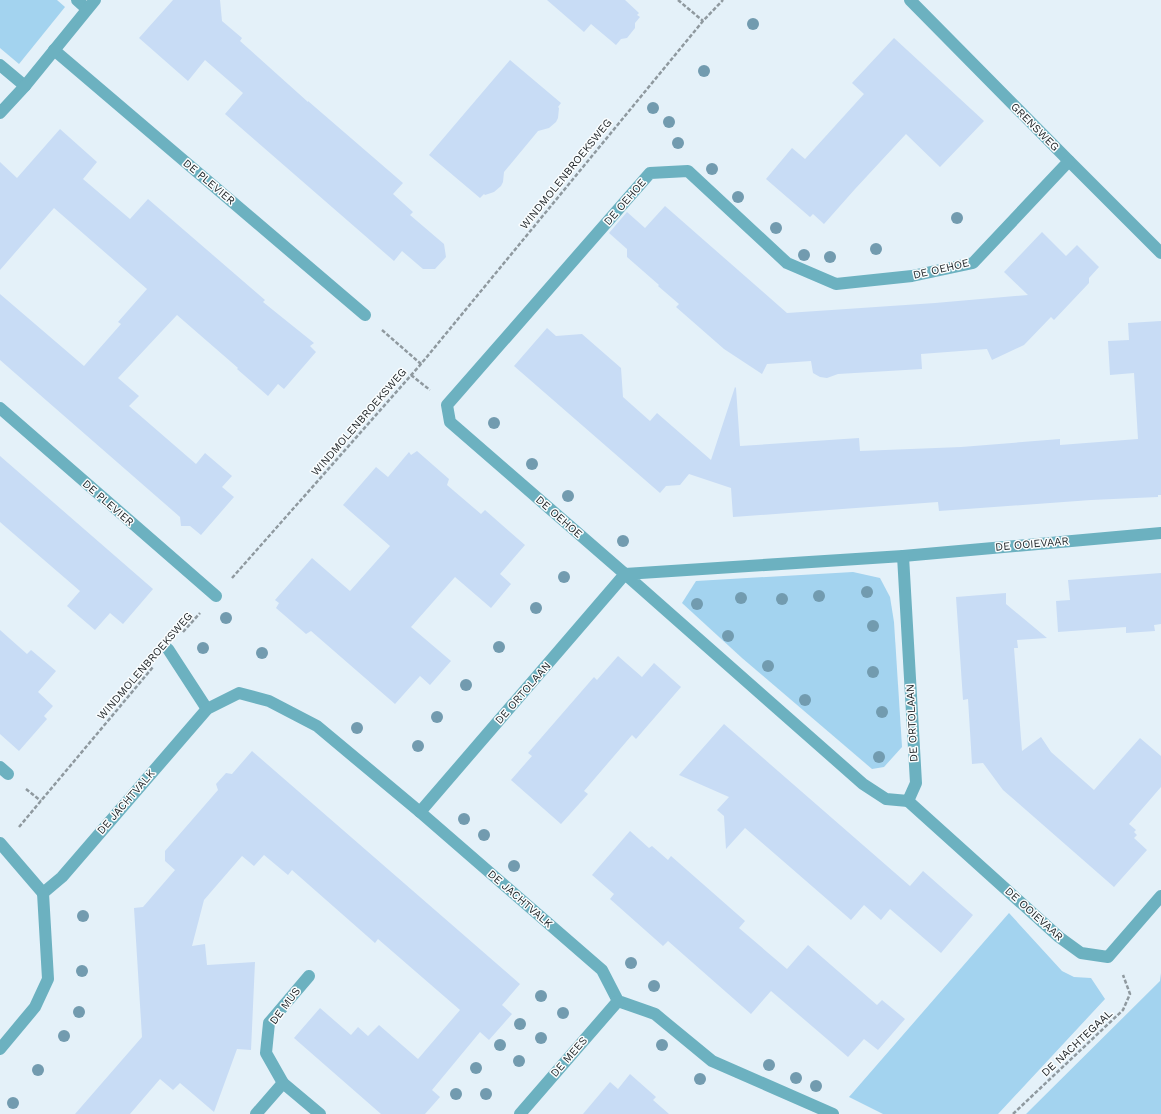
<svg xmlns="http://www.w3.org/2000/svg" width="1161" height="1114" font-family="'Work Sans',sans-serif">
<style>
.green{fill:#a3d3ef}
.building{fill:#c8dcf5}
.lines{fill:none;stroke-linecap:round;stroke-linejoin:round}
.path{stroke:#8f999f;stroke-width:2.5;stroke-dasharray:4 2;stroke-linecap:butt}
.minor{stroke:#6cb1c0;stroke-width:12}
.tree{fill:#729baf}
.labels{text-anchor:middle;dominant-baseline:central;stroke-width:3;stroke-linejoin:round;paint-order:stroke}
.street-label{font-size:11px;fill:#1c2124;stroke:#fafdfe}
</style>
<rect width="100%" height="100%" fill="#e4f1f9"/>
<g class="green">
<polygon points="0,0 57,0 65,7 19,64 0,48"/>
<polygon points="853,572 880,578 890,597 894,622 902,747 884,767 872,769 742,658 682,603 696,581"/>
<polygon points="1009,913 1062,971 1074,977 1091,978 1105,999 998,1114 883,1114 849,1097"/>
<polygon points="1161,973 1161,1114 1026,1114 1160,981"/>
</g>
<g class="building">
<polygon points="173,0 220,0 222,21 242,38 240,41 308,102 308,101 403,183 393,194 413,212 410,215 444,244 446,257 435,269 423,269 402,251 394,261 225,114 243,93 205,60 188,81 139,38"/>
<polygon points="547,0 625,0 639,13 637,15 640,17 635,23 635,28 627,38 621,39 616,45 591,24 584,32"/>
<polygon points="894,38 984,121 940,167 906,134 855,189 824,224 813,214 810,217 766,179 792,148 805,159 864,94 852,83"/>
<polygon points="510,60 561,103 558,107 559,108 558,118 556,122 549,128 538,131 504,172 503,182 501,186 494,192 485,195 484,194 480,198 429,155"/>
<polygon points="60,129 97,162 83,179 130,219 148,199 265,300 263,302 314,343 310,346 316,352 284,389 278,384 268,396 237,369 238,368 177,315 118,378 139,396 129,406 196,464 205,453 232,476 222,487 234,497 201,535 190,526 181,526 180,517 0,360 0,294 84,366 121,324 118,322 147,289 54,208 0,270 0,162 17,178"/>
<polygon points="665,206 787,313 935,303 1028,295 1004,272 1042,232 1066,256 1077,245 1099,267 1089,278 1089,283 1054,320 1051,317 1024,345 992,360 987,349 921,354 922,369 838,374 827,378 820,377 813,373 811,361 767,364 762,374 724,349 676,307 679,304 658,286 659,285 627,257 627,249 609,233 627,212 645,228"/>
<polygon points="1161,321 1161,495 1158,495 1158,497 1091,500 939,511 938,502 733,517 731,488 689,474 680,485 666,486 660,493 514,366 547,328 556,336 582,334 621,368 623,397 650,421 657,413 711,460 735,387 736,388 740,446 859,438 860,451 961,447 1060,439 1060,445 1138,439 1134,373 1110,375 1108,341 1129,340 1128,323"/>
<polygon points="417,451 449,479 447,485 481,514 485,510 525,545 500,574 511,584 491,608 455,577 411,627 451,661 430,685 420,676 395,704 311,631 306,634 276,608 279,603 275,600 312,558 350,591 390,546 343,505 376,467 388,477 409,452 411,455"/>
<polygon points="0,456 153,589 123,624 110,613 95,630 67,606 80,591 0,522"/>
<polygon points="1161,573 1161,624 1154,625 1155,631 1126,633 1126,627 1058,632 1056,601 1070,600 1068,580"/>
<polygon points="1006,593 1006,604 1047,638 1017,640 1018,648 1014,648 1022,751 1041,737 1051,752 1094,790 1140,738 1161,756 1161,787 1129,824 1136,830 1134,832 1137,835 1134,838 1147,850 1114,887 1003,790 983,763 972,764 968,699 963,700 956,597"/>
<polygon points="0,630 27,654 31,650 56,671 38,692 53,706 44,716 47,719 19,751 0,734"/>
<polygon points="618,656 642,677 654,663 681,687 636,739 632,735 584,791 588,794 561,824 511,780 532,756 528,753 594,677 597,680"/>
<polygon points="724,724 910,886 923,871 973,915 941,953 890,909 881,920 864,905 851,920 745,828 726,849 724,816 717,810 729,797 679,775"/>
<polygon points="252,751 520,984 502,1005 512,1014 489,1040 480,1032 432,1090 440,1097 425,1114 381,1114 294,1038 320,1008 351,1035 358,1027 368,1036 379,1025 418,1059 460,1010 378,939 375,943 292,870 288,875 264,855 254,866 242,856 204,900 192,946 205,944 207,965 255,962 251,1050 237,1049 214,1112 180,1083 173,1090 160,1079 130,1114 75,1114 142,1037 134,908 143,907 175,870 165,861 165,851 218,790 216,784 226,773 232,774"/>
<polygon points="630,831 649,848 652,846 668,860 671,856 745,921 739,928 787,969 808,945 877,1005 882,1000 905,1019 878,1050 864,1039 848,1057 771,991 751,1014 668,941 663,946 610,899 614,894 592,875"/>
<polygon points="630,1074 656,1097 653,1100 669,1114 583,1114 610,1082 618,1089"/>
</g>
<g class="lines">
<g class="path">
<polyline points="678,0 703,21"/>
<polyline points="382,330 421,364"/>
<polyline points="411,375 430,390"/>
<polyline points="232,578 421,364 703,21 723,0"/>
<polyline points="183,632 200,613"/>
<polyline points="26,789 41,801"/>
<polyline points="19,827 153,667"/>
<polyline points="1013,1114 1123,1010 1130,994 1123,975"/>
</g>
<g class="minor">
<polyline points="77,0 87,9"/>
<polyline points="910,0 1069,161 1161,253"/>
<polyline points="54,50 365,315"/>
<polyline points="0,65 25,86"/>
<polyline points="0,113 25,86 95,0"/>
<polyline points="0,408 216,596"/>
<polyline points="903,556 1161,533"/>
<polyline points="168,649 207,709"/>
<polyline points="0,767 8,774"/>
<polyline points="908,801 1059,937 1081,953 1108,957 1161,896"/>
<polyline points="420,812 625,574 903,556 916,783 908,801 886,799 863,784 625,574 450,422 447,405 650,173 688,171 787,263 836,284 912,276 973,263 1069,161"/>
<polyline points="0,843 43,893"/>
<polyline points="43,893 62,877 207,709 239,693 269,701 317,726 420,812 602,970 618,1001 655,1014 712,1061 833,1114"/>
<polyline points="0,1049 35,1007 48,979 43,893"/>
<polyline points="283,1083 266,1053 269,1023 309,976"/>
<polyline points="256,1114 283,1083 320,1114"/>
<polyline points="520,1114 618,1001"/>
</g>
</g>
<g class="tree">
<circle cx="753" cy="24" r="6"/>
<circle cx="704" cy="71" r="6"/>
<circle cx="653" cy="108" r="6"/>
<circle cx="669" cy="122" r="6"/>
<circle cx="678" cy="143" r="6"/>
<circle cx="712" cy="169" r="6"/>
<circle cx="738" cy="197" r="6"/>
<circle cx="957" cy="218" r="6"/>
<circle cx="776" cy="228" r="6"/>
<circle cx="876" cy="249" r="6"/>
<circle cx="804" cy="255" r="6"/>
<circle cx="830" cy="257" r="6"/>
<circle cx="494" cy="423" r="6"/>
<circle cx="532" cy="464" r="6"/>
<circle cx="568" cy="496" r="6"/>
<circle cx="623" cy="541" r="6"/>
<circle cx="564" cy="577" r="6"/>
<circle cx="867" cy="592" r="6"/>
<circle cx="819" cy="596" r="6"/>
<circle cx="741" cy="598" r="6"/>
<circle cx="782" cy="599" r="6"/>
<circle cx="697" cy="604" r="6"/>
<circle cx="536" cy="608" r="6"/>
<circle cx="226" cy="618" r="6"/>
<circle cx="873" cy="626" r="6"/>
<circle cx="728" cy="636" r="6"/>
<circle cx="499" cy="647" r="6"/>
<circle cx="203" cy="648" r="6"/>
<circle cx="262" cy="653" r="6"/>
<circle cx="768" cy="666" r="6"/>
<circle cx="873" cy="672" r="6"/>
<circle cx="466" cy="685" r="6"/>
<circle cx="805" cy="700" r="6"/>
<circle cx="882" cy="712" r="6"/>
<circle cx="437" cy="717" r="6"/>
<circle cx="357" cy="728" r="6"/>
<circle cx="418" cy="746" r="6"/>
<circle cx="879" cy="757" r="6"/>
<circle cx="464" cy="819" r="6"/>
<circle cx="484" cy="835" r="6"/>
<circle cx="514" cy="866" r="6"/>
<circle cx="83" cy="916" r="6"/>
<circle cx="631" cy="963" r="6"/>
<circle cx="82" cy="971" r="6"/>
<circle cx="654" cy="986" r="6"/>
<circle cx="541" cy="996" r="6"/>
<circle cx="79" cy="1012" r="6"/>
<circle cx="563" cy="1013" r="6"/>
<circle cx="520" cy="1024" r="6"/>
<circle cx="64" cy="1036" r="6"/>
<circle cx="541" cy="1038" r="6"/>
<circle cx="500" cy="1045" r="6"/>
<circle cx="662" cy="1045" r="6"/>
<circle cx="519" cy="1061" r="6"/>
<circle cx="769" cy="1065" r="6"/>
<circle cx="476" cy="1068" r="6"/>
<circle cx="38" cy="1070" r="6"/>
<circle cx="796" cy="1078" r="6"/>
<circle cx="700" cy="1079" r="6"/>
<circle cx="816" cy="1086" r="6"/>
<circle cx="456" cy="1094" r="6"/>
<circle cx="486" cy="1094" r="6"/>
<circle cx="13" cy="1103" r="6"/>
</g>
<g class="labels">
<g class="street-label">
<text transform="translate(1035 127) rotate(45)">GRENSWEG</text>
<text transform="translate(566 174) rotate(-51)">WINDMOLENBROEKSWEG</text>
<text transform="translate(209 182) rotate(40)">DE PLEVIER</text>
<text transform="translate(625 202) rotate(-49)">DE OEHOE</text>
<text transform="translate(941 269) rotate(-13)">DE OEHOE</text>
<text transform="translate(359 422) rotate(-49)">WINDMOLENBROEKSWEG</text>
<text transform="translate(108 503) rotate(41)">DE PLEVIER</text>
<text transform="translate(559 517) rotate(41)">DE OEHOE</text>
<text transform="translate(1032 544) rotate(-5)">DE OOIEVAAR</text>
<text transform="translate(145 666) rotate(-49)">WINDMOLENBROEKSWEG</text>
<text transform="translate(523 693) rotate(-49)">DE ORTOLAAN</text>
<text transform="translate(912 723) rotate(-93)">DE ORTOLAAN</text>
<text transform="translate(126 802) rotate(-49)">DE JACHTVALK</text>
<text transform="translate(520 899) rotate(41)">DE JACHTVALK</text>
<text transform="translate(1034 914) rotate(42)">DE OOIEVAAR</text>
<text transform="translate(285 1006) rotate(-53)">DE MUS</text>
<text transform="translate(1077 1043) rotate(-43)">DE NACHTEGAAL</text>
<text transform="translate(569 1057) rotate(-49)">DE MEES</text>
</g>
</g>
</svg>
